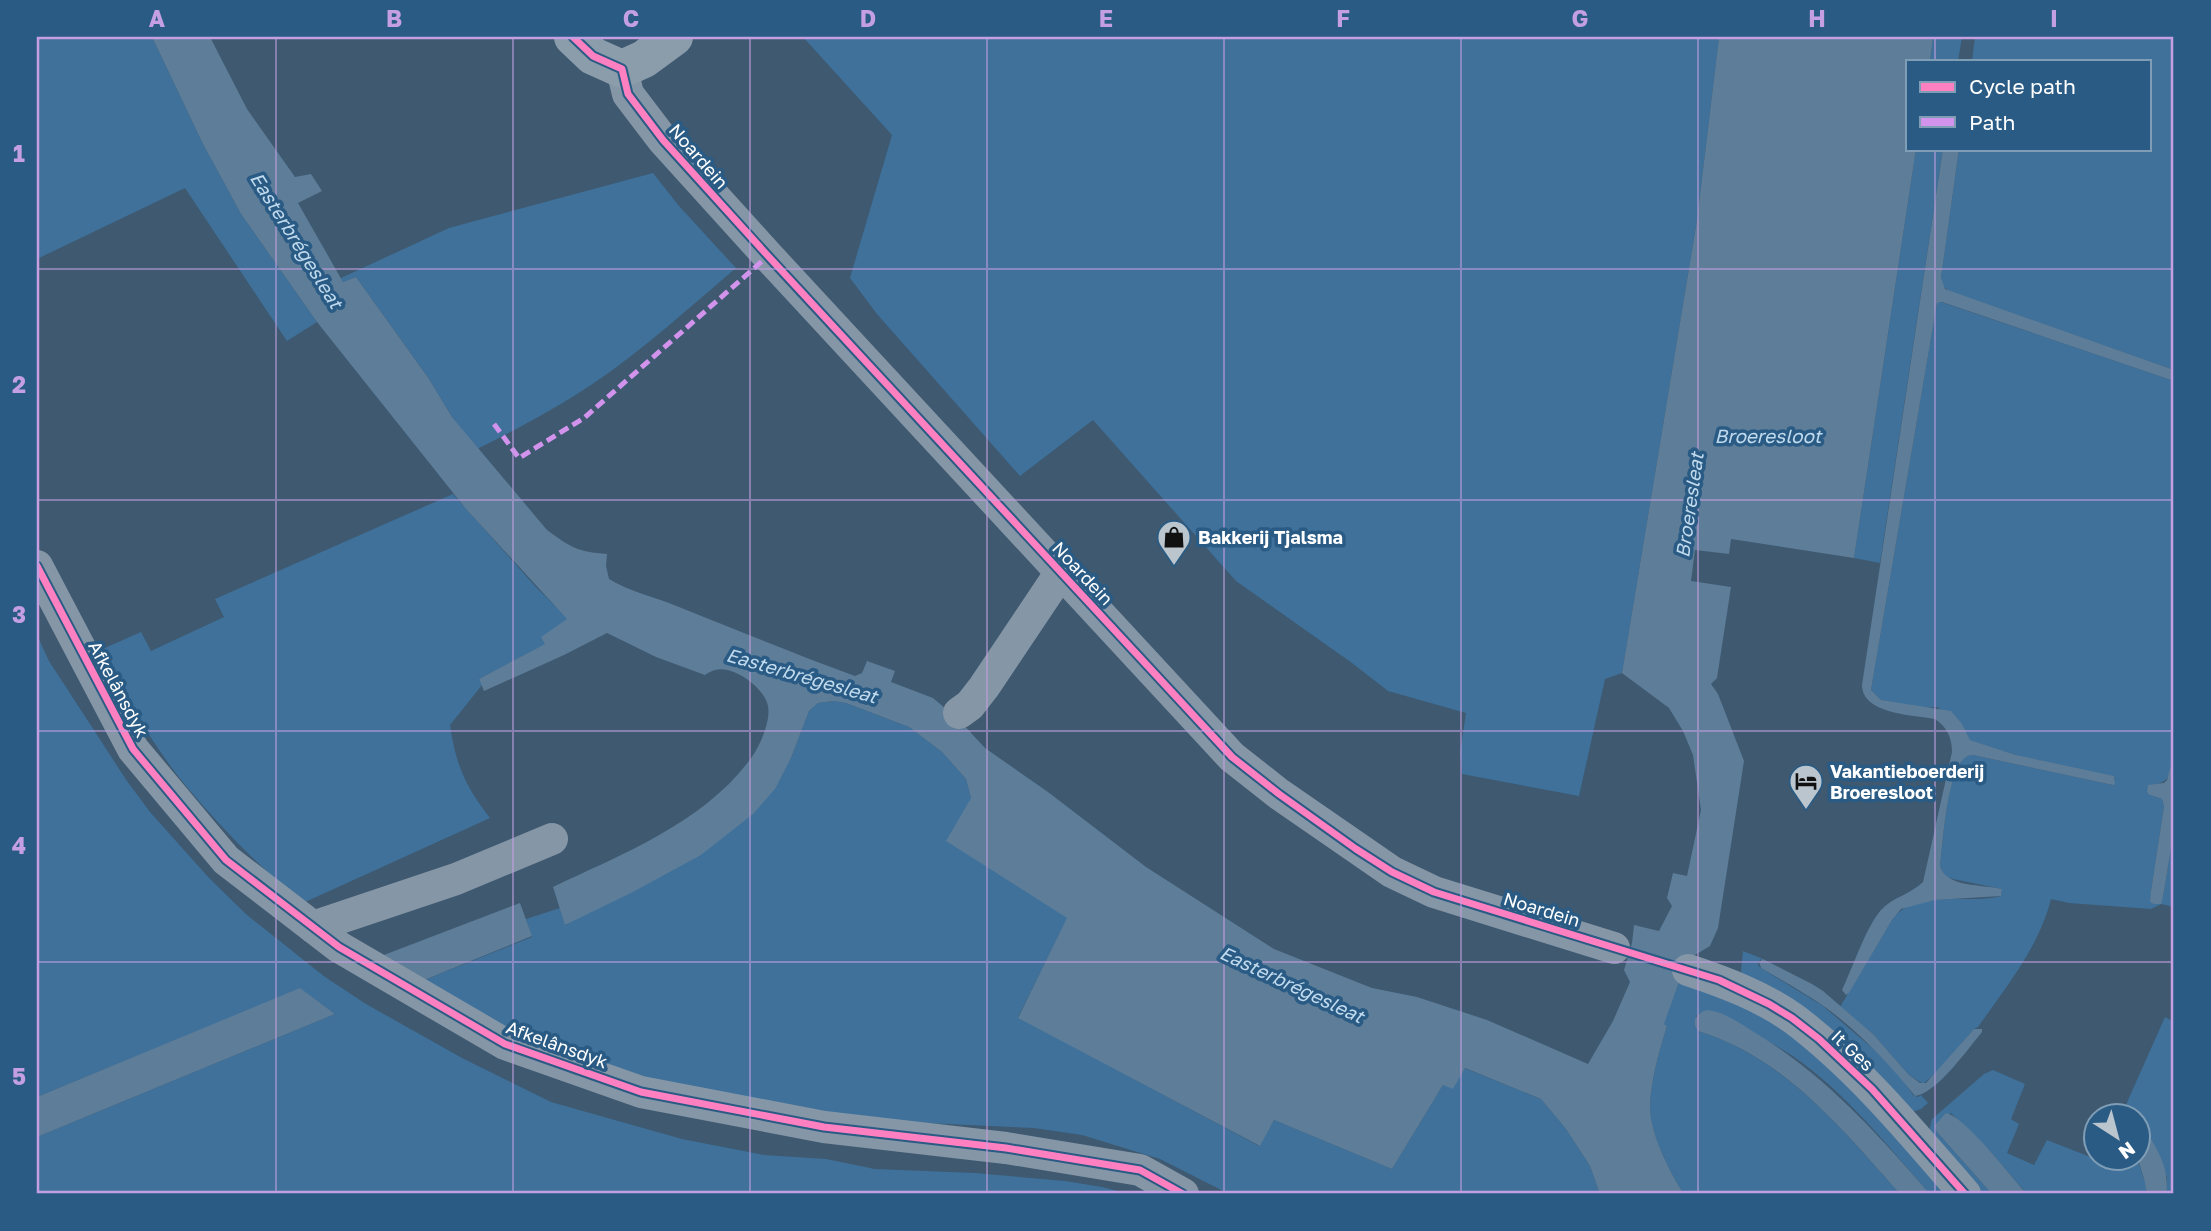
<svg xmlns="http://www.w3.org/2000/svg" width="2211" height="1231" font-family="'Golos Text',sans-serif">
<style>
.green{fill:#3f719a}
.water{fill:#5d7d99}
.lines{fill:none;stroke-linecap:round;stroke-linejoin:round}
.street{stroke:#8596a6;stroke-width:32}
.secondary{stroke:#8b9cab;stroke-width:38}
.quiet{stroke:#d193ec;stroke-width:5;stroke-dasharray:10 5;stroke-linecap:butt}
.cycleway-casing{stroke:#2a5b84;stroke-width:11}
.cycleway{stroke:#ff80c0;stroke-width:7}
.grid{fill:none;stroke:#c4a0e2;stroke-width:2;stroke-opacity:0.55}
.labels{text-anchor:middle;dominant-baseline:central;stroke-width:7;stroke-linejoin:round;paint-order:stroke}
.street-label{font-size:18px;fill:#fff;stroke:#2a5b84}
.poi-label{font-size:18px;font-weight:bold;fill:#fff;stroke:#2a5b84;text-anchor:start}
.water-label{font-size:19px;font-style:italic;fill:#c0daee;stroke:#2a5b84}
.neatline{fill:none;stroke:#c4a0e2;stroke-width:2.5}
.grid-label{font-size:23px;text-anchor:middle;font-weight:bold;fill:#c4a0e2}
</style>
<rect width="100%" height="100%" fill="#3e5970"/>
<g class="green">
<polygon points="37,37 152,37 203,144 241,214 317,322 287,341 185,188 37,259"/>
<polygon points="803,37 1719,37 1697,220 1622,673 1605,679 1579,796 1462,774 1460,753 1466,713 1388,691 1352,663 1236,581 1093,420 1020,476 877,314 850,278 892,135"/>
<polygon points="1933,37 1962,37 1958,61 1930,61"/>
<polygon points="1975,37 2174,37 2174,370 1949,291 1943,286 1941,278 1959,149 2150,149 2150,61 1972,61"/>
<polygon points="1916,149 1943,149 1880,563 1854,558"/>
<path d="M653,173l26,33 57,62c-46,39 -92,81 -142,115 -37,25 -77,46 -117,66l-25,-32 -23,-38 -73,-102 -13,5 -2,-4 108,-50z"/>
<path d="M1941,302l233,79v373c-3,13 -2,27 -17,30l-7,11 12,4 2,7 -13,85 12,6 11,-67v77l-13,-3 -10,5 -82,-6 -18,-4c-12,48 -45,88 -73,128l-4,2 -38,44 -13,11 -15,-10 -34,-39 -34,-28 52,-87c23,-32 76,-15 109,-24l1,-7 -54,-11 -4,-3 -4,-9c4,-27 5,-95 28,-111h5l140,30 2,-7 -99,-23 -47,-15 -7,-16 -25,-17 -15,1 -41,-8 -10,-10 66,-387z"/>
<path d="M453,494l81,91 34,34 -26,18 4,7 -67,35 3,6 -32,40c6,40 15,61 40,93l-187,85c-42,-35 -82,-75 -117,-117 -34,-41 -60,-90 -88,-135l43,-19 10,19 73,-34 -9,-18z"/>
<polygon points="37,635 49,661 127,781 150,812 209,878 247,915 325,977 366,1004 462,1058 551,1102 682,1139 764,1155 826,1159 875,1169 975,1173 1065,1181 1102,1187 1129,1194 37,1194 37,1137 335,1014 300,989 37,1097"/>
<polygon points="835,701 846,703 909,727 942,752 966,779 971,798 1068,918 1018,1017 1259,1146 1274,1120 1392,1169 1443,1085 1464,1068 1541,1099 1566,1129 1590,1166 1600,1194 1229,1194 1160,1159 1082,1135 1034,1128 881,1121 832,1116 567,1062 417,983 532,937 526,919 560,908 566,925 791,758 809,711 818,703"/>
<polygon points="1743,951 1763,959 1760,960 1758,965 1761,968 1823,1006 1877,1052 1903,1080 1913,1095 1918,1097 1921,1095 1928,1103 1921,1109 1912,1112 1745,978 1741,971"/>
<path d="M1679,982l36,7 99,59 139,146h-23c-41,-47 -93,-112 -147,-144 -24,-15 -51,-27 -77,-40l-10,6 2,15c87,27 144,98 202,163h-216c-14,-21 -34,-61 -34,-87 1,-28 9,-54 17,-81l-4,-2z"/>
<polygon points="2165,1017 2174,1022 2174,1194 2167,1194 2167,1177 2142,1131 2138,1142 2138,1116 2121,1116"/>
<polygon points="1993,1070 2025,1084 2011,1119 2019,1124 2007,1153 2034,1165 2047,1140 2103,1162 2106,1158 2137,1158 2146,1185 2147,1194 2027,1194 1987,1148 1951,1113 1934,1126 1937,1132 1992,1194 1980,1194 1928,1136 1932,1119 1984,1074"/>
</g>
<g class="water">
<path d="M152,37h58l37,72 48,68 16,-3 11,17 -24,12 45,79 13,-5 73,102 23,38 95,113c23,17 31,22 60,24l-1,12 3,13c21,13 47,18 70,28 58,23 116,47 176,69l7,-3 5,-12 28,10 -4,11 42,16 26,22 26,28 63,44 98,75 128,82 98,39 45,9 70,23 101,44 25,-43 17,-39 -6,-12 8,-27 2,-18 25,6 13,-25 -5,-8 6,-25 14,3 14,-66 -8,-55 -10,-24 -14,-23 -47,-35 75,-453 22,-183h214l-3,24h-22v88h8l-62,409 -123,-19 -2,15 -34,-4 -4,31 40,6 -14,91 -6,6 7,10 26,67 -26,167 -8,18 -20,12 -11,24 -15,42 3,2c-8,26 -16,53 -17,81 0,26 20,66 34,87h-84l-10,-28 -24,-37 -25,-30 -76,-31 -12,21 -10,-4 -51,84 -118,-49 -14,26 -242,-128 49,-100 -121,-77 25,-43 -5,-19 -24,-27 -33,-25 -63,-24 -12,-2 -16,2 -9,8 -18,47 -16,31 -22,25 -52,41 -70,38 -66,32 -12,-38c69,-33 148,-63 196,-126 10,-13 22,-39 19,-55 -4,-19 -35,-41 -53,-36 -4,1 -7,3 -10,5l-49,-18 -49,-24 -43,22 -80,36 -5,-12 66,-35 -4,-7 26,-18 -101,-110 -149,-187 -76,-108 -38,-70z"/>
<path d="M1943,149h16l-18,129 4,11 229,81v11l-232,-79 -5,1 -66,387 10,10 70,11 11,13 8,16 46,15 98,21 1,8 -2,1 -140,-30c-26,-2 -30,90 -33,111 6,22 43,18 62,23l-1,7 -66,4 -34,9 -9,11 -43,73 -3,2 -4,-5c10,-21 25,-65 39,-80 12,-13 30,-16 42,-28l29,-130c0,-14 -5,-25 -17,-33 -22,-4 -73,-5 -73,-34z"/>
<polygon points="2174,754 2174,830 2163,897 2161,904 2154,904 2150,902 2151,891 2164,806 2162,799 2150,795 2147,792 2148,785 2164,783 2167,780"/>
<polygon points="520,903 532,936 417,983 376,958"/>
<path d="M1763,959l49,25 11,7 51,44 34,39 12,9h6l48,-54h8v3c-15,18 -45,61 -67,64 -29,-36 -63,-72 -102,-97 -17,-11 -35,-21 -52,-31l-2,-6z"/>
<polygon points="300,988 335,1014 37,1137 37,1097"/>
<path d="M1706,1010c17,1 34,13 48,22 70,42 123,101 176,162h-30c-58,-65 -116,-137 -202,-163 -7,-10 -2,-17 8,-21z"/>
<path d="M1946,1113c20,4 65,64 81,81h-35l-55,-62 -3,-6z"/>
<path d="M2142,1131h4c14,23 22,35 21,63h-20c-3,-27 -16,-35 -5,-63z"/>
</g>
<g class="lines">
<g class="street">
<polyline points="622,69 628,94 663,140 768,256 1232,757 1279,794 1392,872 1434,892 1614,948"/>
<polyline points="37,566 133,749 226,860 339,947 505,1044 641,1092 824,1127 1006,1148 1140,1170 1183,1194"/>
<polyline points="959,713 970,705 984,687 1061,572"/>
<polyline points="313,927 456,879 552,839"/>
<path d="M1688,970c36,12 74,26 106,49 65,49 118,114 171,175"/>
</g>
<polyline class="secondary" points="573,37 593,56 622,69 644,59 674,37"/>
<polyline class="quiet" points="494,424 519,458 584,418 768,256"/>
<defs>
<g id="cycleway">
<polyline points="573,37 593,56 622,69 628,94 663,140 768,256 1232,757 1279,794 1356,849 1392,872 1434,892 1719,980 1769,1004 1792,1018 1819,1039 1872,1089 1965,1194"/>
<polyline points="37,566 133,749 226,860 339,947 505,1044 641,1092 824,1127 1006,1148 1140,1170 1183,1194"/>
</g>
</defs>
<use href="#cycleway" class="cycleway-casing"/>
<use href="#cycleway" class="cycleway"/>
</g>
<path class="grid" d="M276,37v1157M513,37v1157M750,37v1157M987,37v1157M1224,37v1157M1461,37v1157M1698,37v1157M1935,37v24M1935,149v1045M37,269h2137M37,500h2137M37,731h2137M37,962h2137"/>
<defs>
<symbol id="shop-pin" viewBox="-11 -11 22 30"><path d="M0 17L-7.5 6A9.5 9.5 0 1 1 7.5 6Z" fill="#bbc5cd" stroke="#2a5b84"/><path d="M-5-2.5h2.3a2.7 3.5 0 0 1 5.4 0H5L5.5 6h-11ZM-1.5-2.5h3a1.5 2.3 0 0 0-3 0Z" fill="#111"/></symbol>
<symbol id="hotel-pin" viewBox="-11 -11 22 30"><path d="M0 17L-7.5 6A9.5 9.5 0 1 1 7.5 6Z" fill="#bbc5cd" stroke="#2a5b84"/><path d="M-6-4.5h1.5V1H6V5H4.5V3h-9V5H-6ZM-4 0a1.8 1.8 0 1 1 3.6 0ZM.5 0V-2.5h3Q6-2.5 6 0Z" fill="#111"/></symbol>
</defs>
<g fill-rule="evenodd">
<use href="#shop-pin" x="1155" y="518" width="38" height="52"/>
<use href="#hotel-pin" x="1787" y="762" width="38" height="52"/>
</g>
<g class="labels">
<g class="street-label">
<text transform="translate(699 156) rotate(49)">Noardein</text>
<text transform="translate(1083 573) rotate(47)">Noardein</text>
<text transform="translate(119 689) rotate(62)">Afkelânsdyk</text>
<text transform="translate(1542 909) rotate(17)">Noardein</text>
<text transform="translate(557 1044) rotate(20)">Afkelânsdyk</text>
<text transform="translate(1853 1050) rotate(43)">It Ges</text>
</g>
<g class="poi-label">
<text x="1198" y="537">Bakkerij Tjalsma</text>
<text x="1830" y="771">Vakantieboerderij<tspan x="1830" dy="21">Broeresloot</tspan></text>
</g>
<g class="water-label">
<text transform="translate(297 240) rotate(58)">Easterbrégesleat</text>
<text x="1768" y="435">Broeresloot</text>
<text transform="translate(1689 505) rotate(-82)">Broeresleat</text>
<text transform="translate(802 675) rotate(16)">Easterbrégesleat</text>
<text transform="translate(1292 984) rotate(25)">Easterbrégesleat</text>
</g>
</g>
<rect width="2211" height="1231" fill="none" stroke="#2a5b84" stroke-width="77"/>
<rect x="1906" y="60" width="245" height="91" fill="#2a5b84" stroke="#7f9db5" stroke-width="2"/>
<rect x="1920" y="82" width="35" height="10" fill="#ff80c0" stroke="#7f9db5" stroke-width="2"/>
<text x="1969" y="94" font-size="21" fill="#ffffff">Cycle path</text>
<rect x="1920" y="117" width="35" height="10" fill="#d193ec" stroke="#7f9db5" stroke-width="2"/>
<text x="1969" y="130" font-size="21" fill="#ffffff">Path</text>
<g transform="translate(2117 1137) rotate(144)"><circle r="33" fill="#2a5b84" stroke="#7f9db5" stroke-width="2"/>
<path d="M0-5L12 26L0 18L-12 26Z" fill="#bbc5cd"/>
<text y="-10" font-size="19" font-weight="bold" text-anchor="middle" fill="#ffffff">N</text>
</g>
<rect x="38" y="38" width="2134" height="1154" class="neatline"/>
<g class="grid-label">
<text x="157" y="27">A</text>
<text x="394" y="27">B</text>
<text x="631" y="27">C</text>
<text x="868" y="27">D</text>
<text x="1106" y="27">E</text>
<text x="1343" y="27">F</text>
<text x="1580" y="27">G</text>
<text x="1817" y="27">H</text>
<text x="2054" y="27">I</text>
<text x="19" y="162">1</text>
<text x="19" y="393">2</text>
<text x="19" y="623">3</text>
<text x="19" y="854">4</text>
<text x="19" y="1085">5</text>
</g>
</svg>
